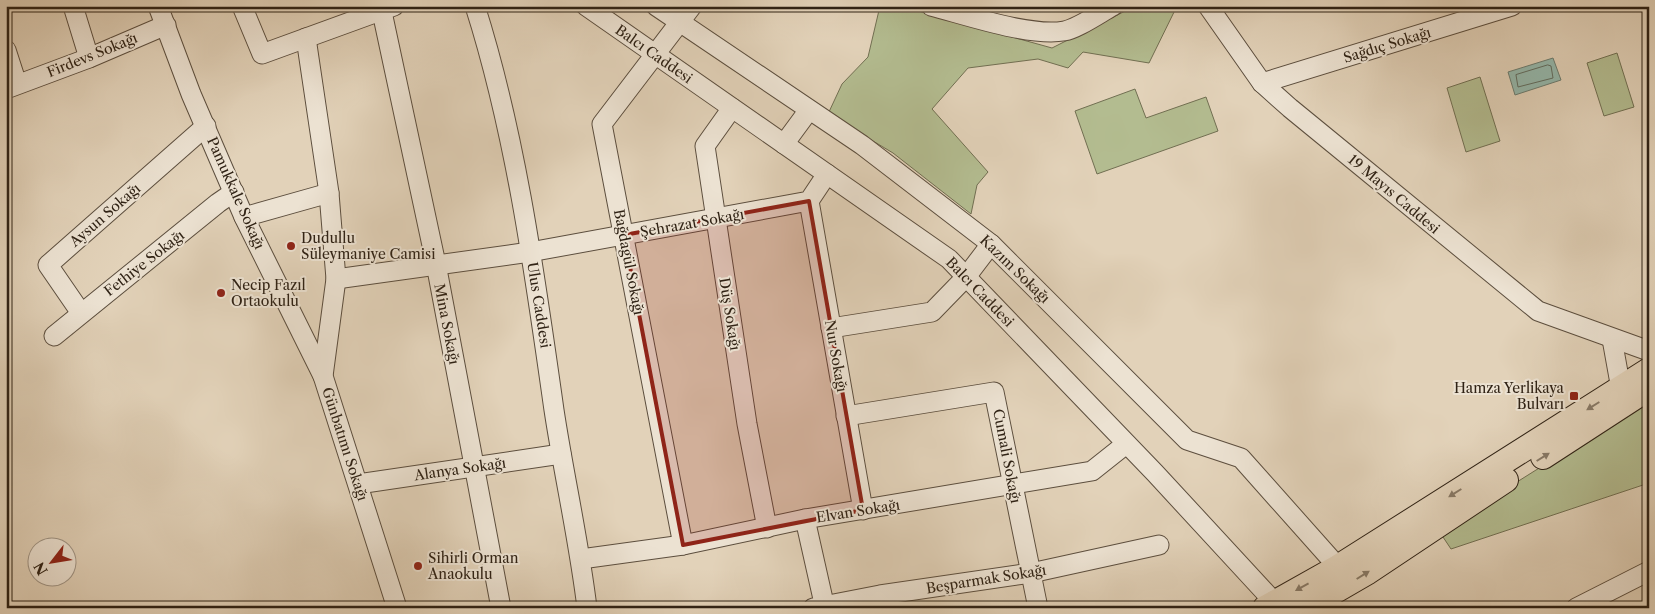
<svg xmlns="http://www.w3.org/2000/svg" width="1655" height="614" font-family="'Libre Caslon Text',serif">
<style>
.green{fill:#b3bc90;stroke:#716f52}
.water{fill:#95b8ac;stroke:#6c7c70}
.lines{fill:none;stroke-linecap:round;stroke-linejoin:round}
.shore{stroke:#626d60;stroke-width:1}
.minor-casing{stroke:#5c4e3e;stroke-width:21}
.major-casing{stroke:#2f2215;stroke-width:26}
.minor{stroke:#ece2d2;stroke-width:19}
.major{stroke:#e2d2b9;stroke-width:24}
.oneway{fill:#887a67}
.marked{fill:#8f2418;fill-opacity:0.2;stroke:#8f2418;stroke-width:4;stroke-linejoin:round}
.poi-dot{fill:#8f2418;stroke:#ece2d2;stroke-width:2}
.labels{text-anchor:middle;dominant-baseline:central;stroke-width:4;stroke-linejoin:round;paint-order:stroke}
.street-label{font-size:14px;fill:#2f2215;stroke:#ece2d2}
.poi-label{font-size:14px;fill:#2f2215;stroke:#ece2d2;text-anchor:start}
</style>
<rect width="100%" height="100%" fill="#e2d2b9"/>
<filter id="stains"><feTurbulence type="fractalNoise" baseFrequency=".004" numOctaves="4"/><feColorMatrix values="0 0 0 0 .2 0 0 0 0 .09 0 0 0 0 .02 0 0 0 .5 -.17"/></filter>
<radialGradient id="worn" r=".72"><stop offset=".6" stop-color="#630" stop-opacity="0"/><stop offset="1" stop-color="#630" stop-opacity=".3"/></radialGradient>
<g class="green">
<polygon points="880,6 900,6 1052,48 1135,6 1177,6 1149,63 1083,52 1068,68 1038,59 968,68 932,109 988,172 977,185 971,214 893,153 828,114 842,84 868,57"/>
<polygon points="1617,53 1634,107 1604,116 1587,63"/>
<polygon points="1480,77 1500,141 1466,152 1447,88"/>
<polygon points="1135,89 1146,118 1206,97 1218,131 1097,174 1075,111"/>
<polygon points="1649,399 1649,483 1451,549 1439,531"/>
</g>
<polygon class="water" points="1553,58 1561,80 1515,95 1508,72"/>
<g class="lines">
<polygon class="shore" points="1548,65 1551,66 1553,78 1518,87 1516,75"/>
<defs>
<g id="minor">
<polyline points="73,6 89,58"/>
<polyline points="158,6 191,94 244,217 323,376"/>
<polyline points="242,6 262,54 394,6"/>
<path d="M475,6c41,129 60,270 79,404 10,66 25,131 33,198"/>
<polyline points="586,6 949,259 1155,473 1275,603"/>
<polyline points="656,6 862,145 991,244 1187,440 1241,458 1338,567"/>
<path d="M931,6c35,9 99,31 133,25 13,-2 36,-18 49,-25"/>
<polyline points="1208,6 1262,83 1290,108 1538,311 1649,351"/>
<polyline points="382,12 436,264 501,608"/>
<polyline points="306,38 329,193 336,279 323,376 397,608"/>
<polyline points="6,50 17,84"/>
<polyline points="1262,83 1512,6"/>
<polyline points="6,89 89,58 166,25"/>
<polyline points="732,108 705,146 747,424 767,528"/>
<polyline points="784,144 809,110"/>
<polyline points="809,201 863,510"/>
<polyline points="244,217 329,193"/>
<polyline points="336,279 530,252 809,201 827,174"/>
<polyline points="81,313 48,265 206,126"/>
<polyline points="831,328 932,312 966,277 991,244"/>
<polyline points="54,336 218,203 234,192"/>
<polyline points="1612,339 1621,389"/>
<polyline points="846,416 994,392 1038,608"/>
<polyline points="358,484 561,454"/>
<polyline points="805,519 825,608"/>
<polyline points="683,545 602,124 692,6"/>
<polyline points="581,559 683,545 805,519 1092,471 1126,444"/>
<polyline points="813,608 880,595 1031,573 1159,545"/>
<polyline points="1576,608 1649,571"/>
</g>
<g id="major">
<polyline points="1543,457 1643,392"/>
<polyline points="1265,608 1338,567 1649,370"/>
<polyline points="1306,608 1368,572 1506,480"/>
</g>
</defs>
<use href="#minor" class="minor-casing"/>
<use href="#major" class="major-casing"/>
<use href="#minor" class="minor"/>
<use href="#major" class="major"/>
</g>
<defs><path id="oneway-solid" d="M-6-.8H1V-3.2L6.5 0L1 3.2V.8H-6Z" transform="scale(1.25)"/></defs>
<g class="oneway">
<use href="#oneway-solid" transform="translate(1593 406) rotate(148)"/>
<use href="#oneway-solid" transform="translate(1543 457) rotate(-32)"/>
<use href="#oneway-solid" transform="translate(1455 493) rotate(148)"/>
<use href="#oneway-solid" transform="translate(1363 575) rotate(-32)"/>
<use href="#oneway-solid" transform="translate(1302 587) rotate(151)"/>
</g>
<path class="marked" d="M809,201l54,309 -180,35 -59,-310z"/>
<g class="poi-dot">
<circle cx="291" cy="246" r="5"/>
<circle cx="221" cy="293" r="5"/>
<rect x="1569" y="391" width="10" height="10" rx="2.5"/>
<circle cx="418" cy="566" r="5"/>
</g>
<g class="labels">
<g class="street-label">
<text transform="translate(1387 45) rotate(-17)">Sağdıç Sokağı</text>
<text transform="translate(654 54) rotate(35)">Balcı Caddesi</text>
<text transform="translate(92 55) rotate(-22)">Firdevs Sokağı</text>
<text transform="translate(236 193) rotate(66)">Pamukkale Sokağı</text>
<text transform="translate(1394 194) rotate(40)">19 Mayıs Caddesi</text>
<text transform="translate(105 215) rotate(-41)">Aysun Sokağı</text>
<text transform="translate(692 223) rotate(-10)">Şehrazat Sokağı</text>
<text transform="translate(629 262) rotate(79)">Bağdagül Sokağı</text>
<text transform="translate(144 263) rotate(-38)">Fethiye Sokağı</text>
<text transform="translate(1015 269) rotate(44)">Kazım Sokağı</text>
<text transform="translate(980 292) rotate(46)">Balcı Caddesi</text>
<text transform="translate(539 305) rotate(81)">Ulus Caddesi</text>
<text transform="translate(730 314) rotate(81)">Düş Sokağı</text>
<text transform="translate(447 324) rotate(79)">Mina Sokağı</text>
<text transform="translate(836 356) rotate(80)">Nur Sokağı</text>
<text transform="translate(345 444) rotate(72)">Günbatımı Sokağı</text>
<text transform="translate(1007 456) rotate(79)">Cumali Sokağı</text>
<text transform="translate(460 469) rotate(-8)">Alanya Sokağı</text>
<text transform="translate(858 511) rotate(-9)">Elvan Sokağı</text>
<text transform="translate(986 579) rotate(-9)">Beşparmak Sokağı</text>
</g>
<g class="poi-label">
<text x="301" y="238">Dudullu<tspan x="301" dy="16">Süleymaniye Camisi</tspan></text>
<text x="231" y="285">Necip Fazıl<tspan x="231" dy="16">Ortaokulu</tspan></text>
<text x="1564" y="388" text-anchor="end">Hamza Yerlikaya<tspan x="1564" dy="16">Bulvarı</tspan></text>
<text x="428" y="558">Sihirli Orman<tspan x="428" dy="16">Anaokulu</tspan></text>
</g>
</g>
<rect width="1655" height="614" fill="none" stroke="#e2d2b9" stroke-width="25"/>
<rect x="8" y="8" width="1640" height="599" fill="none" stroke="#2f2215" stroke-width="2.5"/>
<rect x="12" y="12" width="1630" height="589" fill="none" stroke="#2f2215"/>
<g transform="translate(52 562) rotate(239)"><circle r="24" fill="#ece2d2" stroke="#a09586"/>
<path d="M0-4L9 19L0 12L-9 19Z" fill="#8f2418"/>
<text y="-8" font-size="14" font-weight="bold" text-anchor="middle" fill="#2f2215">N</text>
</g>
<rect width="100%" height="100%" filter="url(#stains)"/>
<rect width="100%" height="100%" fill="url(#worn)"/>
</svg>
